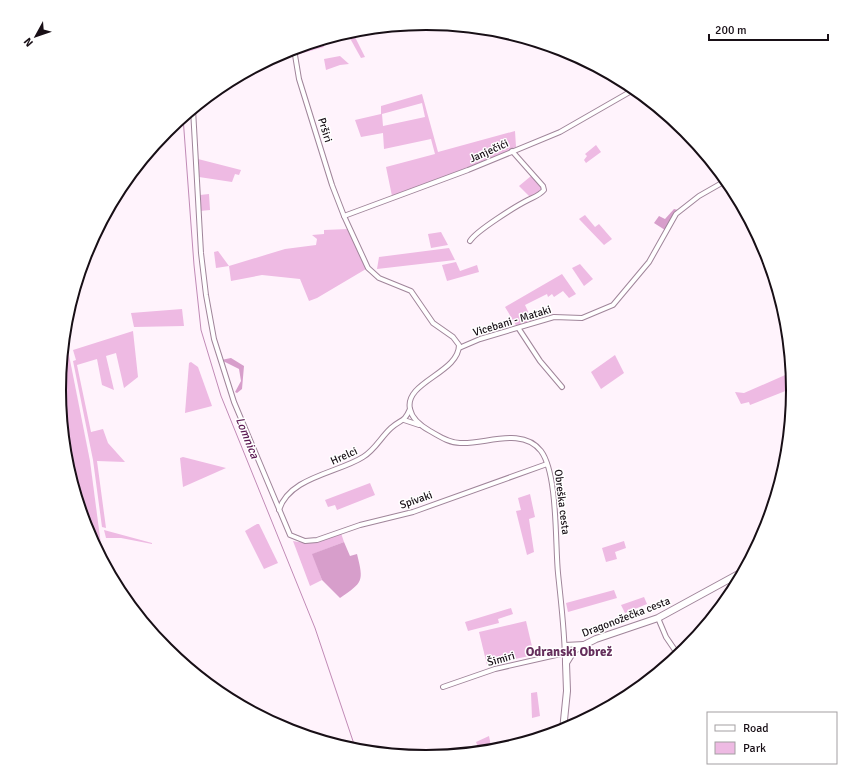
<svg xmlns="http://www.w3.org/2000/svg" width="853" height="780" font-family="Signika,sans-serif">
<style>
.green{fill:#eebae3;fill-rule:evenodd}
.forest{fill:#d79ecb}
.lines{fill:none;stroke-linecap:round;stroke-linejoin:round}
.stream{stroke:#c18ab6;stroke-width:1}
.street-casing{stroke:#a0859a;stroke-width:6}
.secondary-casing{stroke:#a0859a;stroke-width:8}
.street{stroke:#fff;stroke-width:4}
.secondary{stroke:#fff;stroke-width:6}
.labels{text-anchor:middle;dominant-baseline:central;stroke-width:3;stroke-linejoin:round;paint-order:stroke}
.street-label{font-size:11px;fill:#180f16;stroke:#fff}
.water-label{font-size:12px;font-style:italic;fill:#5a1851;stroke:#fff}
.quarter-label{font-size:13px;font-weight:bold;fill:#652f5c;stroke:#fff}
.rim{fill:none;stroke:#180f16;stroke-width:2}
</style>
<rect width="100%" height="100%" fill="#fff3fc"/>
<g class="green">
<polygon points="352,31 365,57 361,58 347,33"/>
<polygon points="322,40 324,47 296,55 295,48"/>
<polygon points="340,56 349,64 340,65 326,70 324,59"/>
<path d="M422,94l16,58 77,-21 1,16 -35,17 -89,32 -6,-29 49,-13 -4,-15 -47,10 -1,-16 -22,4 -6,-17 26,-6v-8zM422,103l3,14 -42,9 -1,-12z"/>
<polygon points="596,145 601,152 586,163 584,160 587,156 585,154"/>
<polygon points="198,159 241,170 239,175 235,174 232,182 199,177"/>
<polygon points="531,176 542,187 542,191 531,198 519,186"/>
<polygon points="209,194 210,210 200,211 200,195"/>
<polygon points="585,215 595,227 599,224 612,239 604,245 579,219"/>
<polygon points="348,229 366,269 317,298 309,301 300,279 262,275 231,281 229,266 216,268 214,252 218,251 229,266 285,249 316,245 317,239 312,235 324,234 324,230"/>
<polygon points="441,232 448,245 431,248 428,234"/>
<polygon points="449,248 455,260 377,269 379,257"/>
<polygon points="456,262 460,271 477,265 479,272 447,281 442,265"/>
<polygon points="580,264 593,279 584,286 572,268"/>
<polygon points="562,274 576,294 569,298 563,291 554,297 552,294 548,297 547,294 525,305 533,322 517,327 505,307"/>
<polygon points="182,309 184,326 134,327 131,313"/>
<polygon points="133,331 138,377 124,388 116,353 106,356 114,390 102,385 97,359 77,365 91,432 103,429 108,443 125,462 97,461 106,528 102,527 93,460 73,361 76,360 73,350"/>
<polygon points="65,335 90,461 103,560 87,530 67,461 60,390"/>
<polygon points="615,355 624,373 601,389 591,372"/>
<polygon points="191,362 198,367 212,406 185,413 189,363"/>
<polygon points="792,372 793,388 750,405 749,402 741,404 735,392 744,393"/>
<polygon points="183,457 226,468 183,487 180,458"/>
<polygon points="370,483 375,495 337,510 335,505 328,507 325,500"/>
<polygon points="530,494 535,517 529,519 534,552 527,555 516,511 521,510 518,498"/>
<polygon points="257,524 259,524 278,563 264,569 245,531"/>
<polygon points="104,530 152,543 152,544 121,538 106,538"/>
<path d="M341,533l3,9 -31,12 9,26 -12,6 -17,-45c20,4 30,0 48,-8z"/>
<polygon points="624,541 626,548 615,552 617,559 606,562 602,548"/>
<polygon points="614,590 617,598 568,612 566,603"/>
<polygon points="644,597 647,604 625,613 621,605"/>
<polygon points="511,608 513,614 498,619 499,623 468,631 465,622"/>
<polygon points="526,621 534,655 487,665 479,632"/>
<polygon points="537,692 540,716 532,718 531,693"/>
<polygon points="489,736 492,751 480,752 476,742"/>
</g>
<g class="forest">
<polygon points="674,209 678,210 665,230 654,223 659,216 665,219"/>
<polygon points="231,358 244,366 242,389 237,393 235,392 241,381 239,369 221,360"/>
<path d="M344,542l6,14 7,-2c7,28 6,28 -17,44l-18,-18 -10,-26z"/>
</g>
<g class="lines">
<polyline class="stream" points="183,117 194,265 201,330 221,396 315,628 356,750"/>
<defs>
<g id="street">
<path d="M294,49l5,30 33,106 12,31 24,52 11,10 32,13 22,32 20,14 6,8c0,28 -55,37 -49,64 2,10 11,17 20,22 9,5 19,12 30,12 24,2 62,-17 81,8 17,23 14,92 17,122 3,30 7,60 7,90"/>
<polyline points="193,109 201,253 206,295 214,339 234,402 290,535 305,541 317,540 360,525 413,512 547,464"/>
<polyline points="344,216 468,170 560,132 635,89"/>
<path d="M470,241c6,-10 46,-35 58,-41 6,-3 12,-5 16,-10l-1,-4 -31,-35"/>
<polyline points="519,329 540,361 562,387"/>
<polyline points="459,348 480,339 554,317 582,318 613,305 649,262 676,214 699,196 727,180"/>
<polyline points="404,420 419,425"/>
<path d="M279,510c10,-33 59,-37 84,-53 12,-7 18,-20 28,-29 10,-9 13,-5 19,-19"/>
<polyline points="658,618 666,637 679,656"/>
<polyline points="565,645 584,644"/>
<polyline points="443,687 495,669 565,653"/>
</g>
<polyline id="secondary" points="563,730 567,691 566,663 574,650 596,639 658,618 744,571"/>
</defs>
<use href="#street" class="street-casing"/>
<use href="#secondary" class="secondary-casing"/>
<use href="#street" class="street"/>
<use href="#secondary" class="secondary"/>
</g>
<g class="labels">
<g class="street-label">
<text transform="translate(325 130) rotate(73)">Prširi</text>
<text transform="translate(489 151) rotate(-24)">Janječići</text>
<text transform="translate(512 321) rotate(-17)">Vicebani - Mataki</text>
<text transform="translate(344 456) rotate(-24)">Hrelci</text>
<text transform="translate(416 500) rotate(-19)">Spivaki</text>
<text transform="translate(562 502) rotate(83)">Obreška cesta</text>
<text transform="translate(626 617) rotate(-21)">Dragonožečka cesta</text>
<text transform="translate(501 659) rotate(-15)">Šimiri</text>
</g>
<g class="water-label">
<text transform="translate(247 438) rotate(68)">Lomnica</text>
</g>
<g class="quarter-label">
<text x="569" y="652">Odranski Obrež</text>
</g>
</g>
<path d="M0 0H853V780H0ZM66 390a360 360 0 1 1 720 0a360 360 0 1 1-720 0Z" fill="#fff" fill-rule="evenodd"/>
<path class="rim" d="M66 390a360 360 0 1 1 720 0a360 360 0 1 1-720 0Z"/>
<rect x="707" y="712" width="130" height="52" fill="#ffffff" stroke="#a39fa2"/>
<rect x="715" y="725" width="20" height="6" fill="#ffffff" stroke="#a39fa2"/>
<text x="743" y="732" font-size="12" fill="#180f16">Road</text>
<rect x="715" y="742" width="20" height="12" fill="#eebae3" stroke="#a39fa2"/>
<text x="743" y="752" font-size="12" fill="#180f16">Park</text>
<g transform="translate(36 36) rotate(230)" stroke="#ffffff" stroke-width="3" paint-order="stroke">
<path d="M0-3L7 15L0 10L-7 15Z" fill="#180f16"/>
<text y="-6" font-size="11" font-weight="bold" text-anchor="middle" fill="#180f16">N</text>
</g>
<path d="M709 34v6h119v-6" fill="none" stroke="#180f16" stroke-width="2"/>
<text x="715" y="34" font-size="12" fill="#180f16" stroke="#ffffff" stroke-width="3" paint-order="stroke">200 m</text>
</svg>
